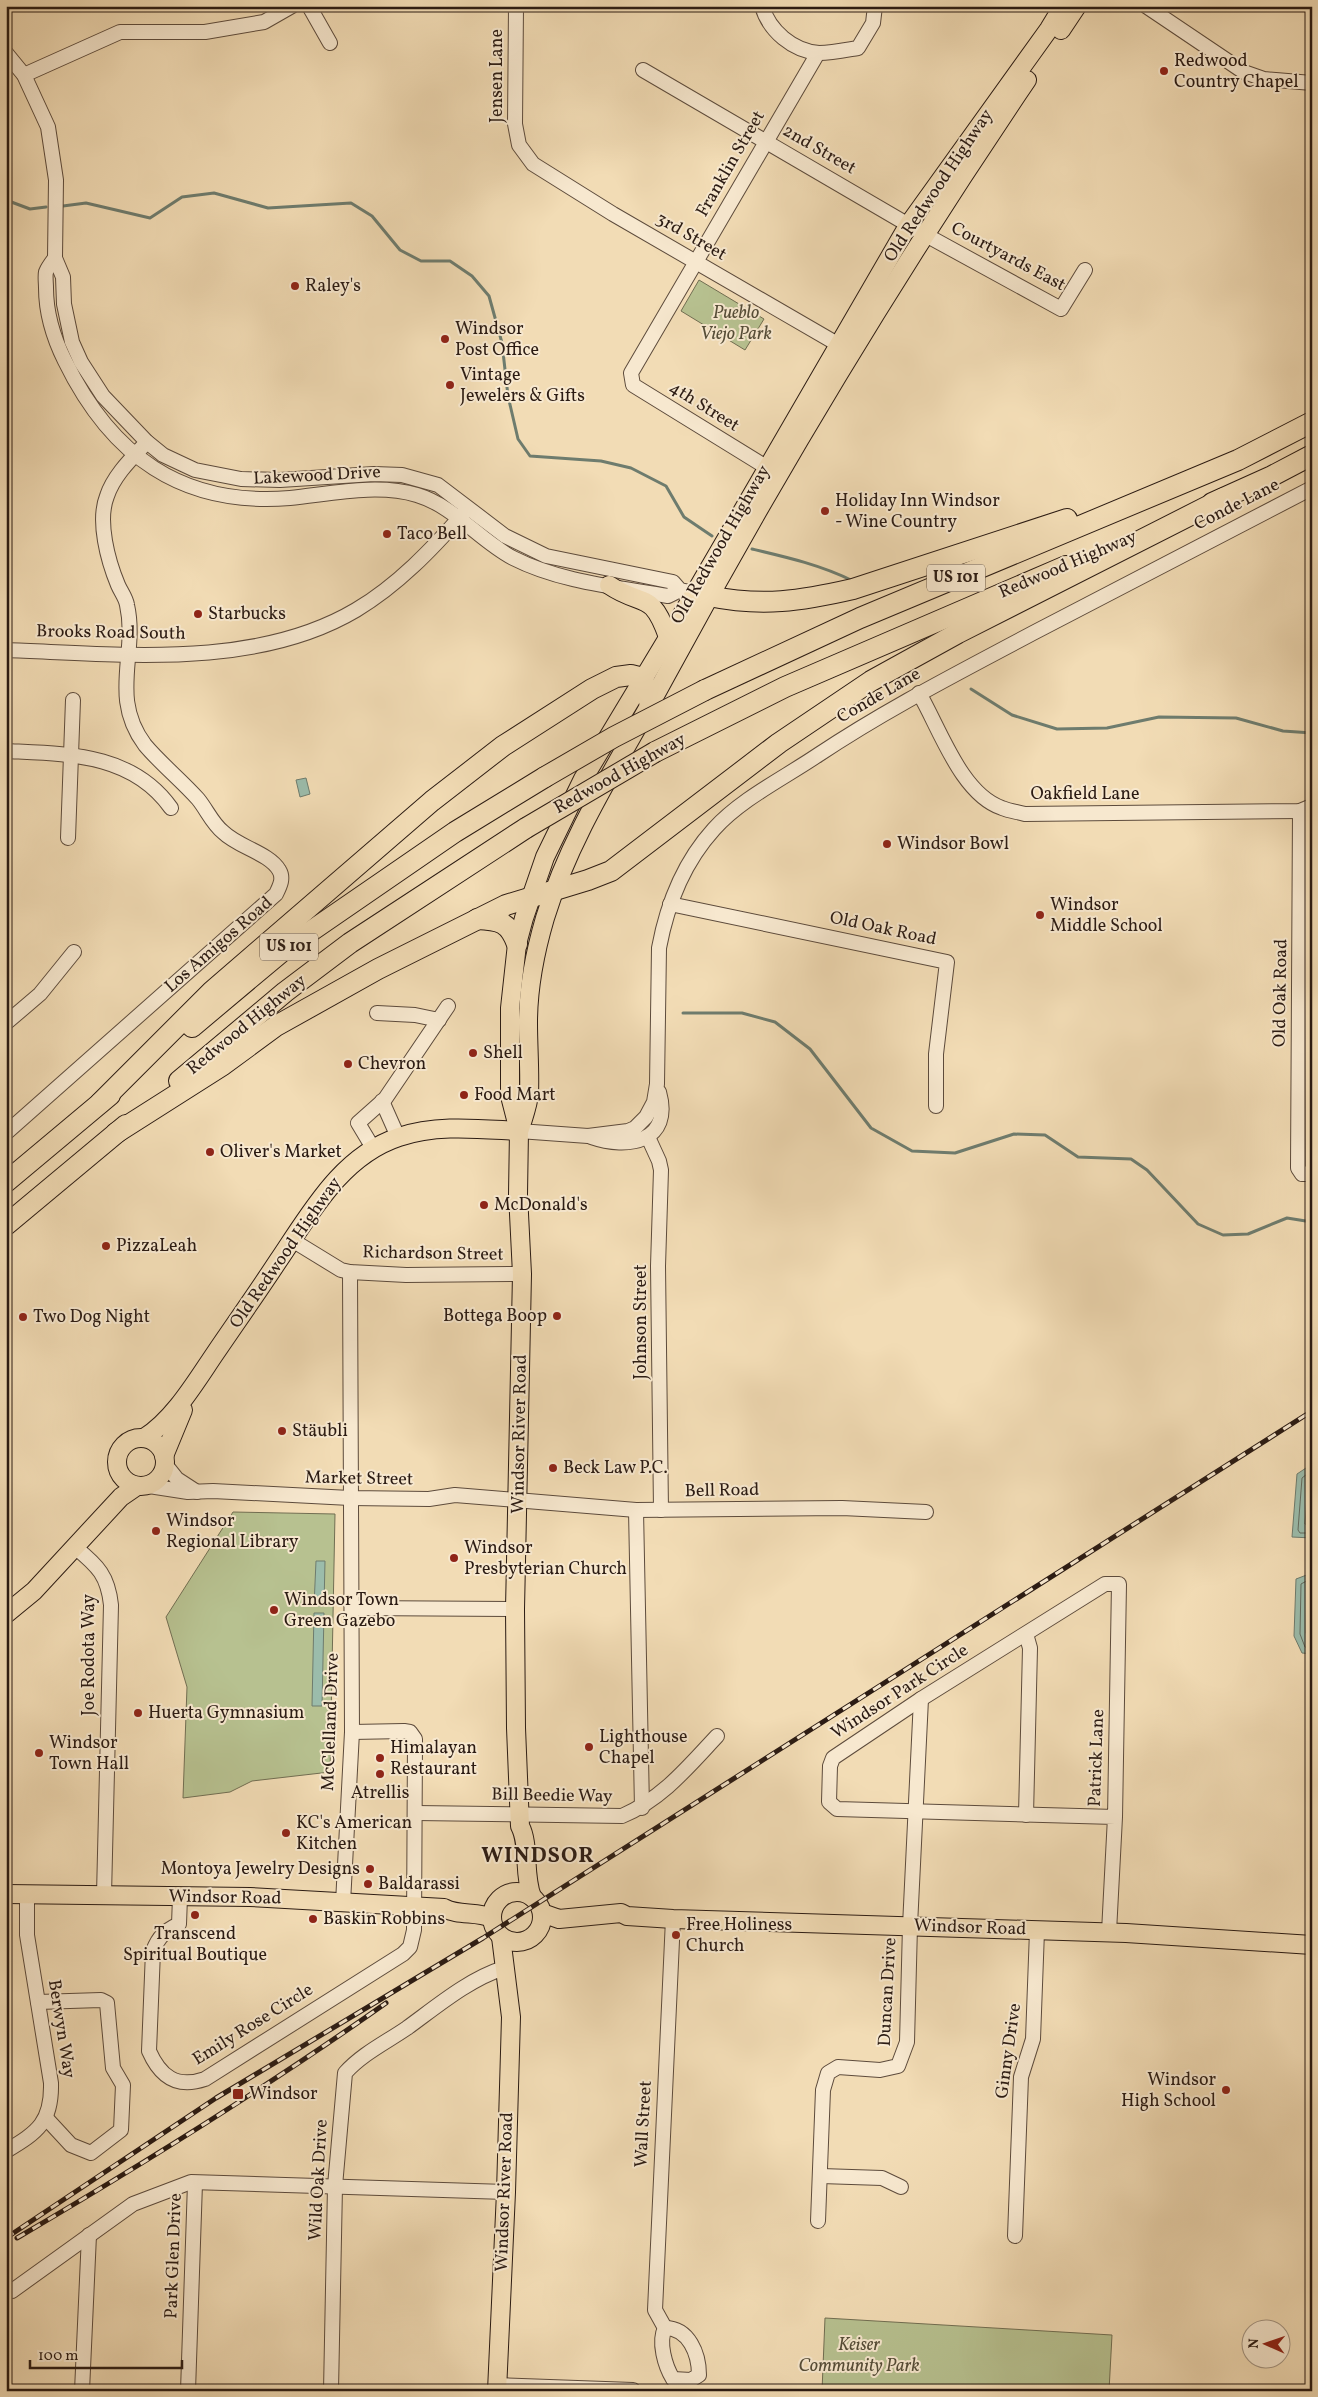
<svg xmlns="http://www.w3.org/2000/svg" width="1318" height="2397" font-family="Vollkorn,serif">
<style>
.green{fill:#b7c190;stroke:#716e52}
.water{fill:#9bbcab;stroke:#6e7c6e}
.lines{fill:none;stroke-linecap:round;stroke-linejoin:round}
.shore{stroke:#636c5f;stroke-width:1}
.stream{stroke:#6e7c6e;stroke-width:3}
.minor-casing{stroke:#5d4b3c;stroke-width:16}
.major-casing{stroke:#2b1b13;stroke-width:20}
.highway-casing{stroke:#2b1b13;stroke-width:22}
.minor{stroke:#f7e8cf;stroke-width:14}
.major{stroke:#f2dcb5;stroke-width:18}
.highway{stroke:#f2dcb5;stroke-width:20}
.rail-casing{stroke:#2b1b13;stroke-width:5}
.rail{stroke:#f7e8cf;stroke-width:3;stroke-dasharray:9;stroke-linecap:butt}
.highway-bridge-casing{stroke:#2b1b13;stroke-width:22;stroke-linecap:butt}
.highway-bridge{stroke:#f2dcb5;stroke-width:20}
.poi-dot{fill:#8f2418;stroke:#f7e8cf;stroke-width:2}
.labels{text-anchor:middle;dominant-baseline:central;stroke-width:4;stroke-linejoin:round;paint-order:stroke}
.shield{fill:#f7e8cf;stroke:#68584b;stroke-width:1}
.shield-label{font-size:16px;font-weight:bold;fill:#2b1b13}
.poi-label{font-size:18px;fill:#2b1b13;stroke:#f7e8cf;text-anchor:start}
.street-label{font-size:18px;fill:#2b1b13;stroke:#f7e8cf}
.park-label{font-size:18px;font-style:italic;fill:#554d38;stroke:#f7e8cf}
.district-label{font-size:22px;font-weight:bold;letter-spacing:1px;fill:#2b1b13;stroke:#f7e8cf}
</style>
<rect width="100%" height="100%" fill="#f2dcb5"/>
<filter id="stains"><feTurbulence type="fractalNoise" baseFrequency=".004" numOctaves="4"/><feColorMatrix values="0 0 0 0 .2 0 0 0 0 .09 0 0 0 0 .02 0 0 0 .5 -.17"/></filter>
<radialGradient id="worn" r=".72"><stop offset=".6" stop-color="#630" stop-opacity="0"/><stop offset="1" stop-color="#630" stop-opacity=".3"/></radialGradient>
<g class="green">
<polygon points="699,280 764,319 745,350 681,311"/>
<polygon points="233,1512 335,1514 330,1772 252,1781 230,1792 183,1798 187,1687 166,1617"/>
<polygon points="825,2318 1112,2335 1109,2391 822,2391"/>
</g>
<g class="water">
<polygon points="306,778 310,794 300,797 296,780"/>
<polygon points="1312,1464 1312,1538 1292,1537 1297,1474"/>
<polygon points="316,1561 325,1561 324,1606 314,1606"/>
<polygon points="1312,1573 1312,1654 1302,1653 1294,1636 1296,1579"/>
<polygon points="314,1613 324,1613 322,1706 312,1706"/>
</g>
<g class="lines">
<g class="shore">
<polyline points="1312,1470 1302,1478 1298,1530 1300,1533 1312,1533"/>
<polyline points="1312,1478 1308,1482 1305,1524 1312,1527"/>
<polyline points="1312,1578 1301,1584 1300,1634 1305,1647 1312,1649"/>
<polyline points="1312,1585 1307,1588 1306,1633 1312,1642"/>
</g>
<g class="stream">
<polyline points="6,200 30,209 46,207"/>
<polyline points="63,206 86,203 150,218 182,197 214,193 268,208 351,203 372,216 400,250 421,261 450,261 472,276 489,296 502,343 508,396 518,439 530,456 601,461 631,468 666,486 684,517 712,536"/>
<path d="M752,549c34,8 69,16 101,32"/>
<polyline points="971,689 1012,715 1057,729 1107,728 1159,717 1236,718 1283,731 1312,733"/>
<polyline points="683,1013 742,1013 775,1022 810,1049 871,1128 912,1151 955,1153 1014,1134 1045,1135 1078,1157 1131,1159 1147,1170 1198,1224 1223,1235 1248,1234 1287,1218 1312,1222"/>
</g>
<defs>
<g id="minor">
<polyline points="309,6 330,43"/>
<polyline points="516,6 515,124 519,145 533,164 613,214 846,349"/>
<path d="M762,6c7,25 31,45 57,47 13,0 27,-3 39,-5l15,-25 2,-17"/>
<polyline points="1146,6 1244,72 1264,79 1312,83"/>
<polyline points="6,53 24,75 48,127 56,180 55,258 63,277 64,304 72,342 81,362 103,396 147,442 163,455 195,470 241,479 280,480 374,474 402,475 438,485 505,536 546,556 673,582 680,590 695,593"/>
<polyline points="643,70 924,234 1061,309 1085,270"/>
<polyline points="24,75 120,32 205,32 264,22 292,6"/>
<path d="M55,258c-3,4 -7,9 -9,14 -1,4 0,11 0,16 0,26 7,49 19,73 46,94 116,146 225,137 40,-4 87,-15 127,-3 37,11 62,45 96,63 47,24 104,29 155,38l12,-6"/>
<polyline points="766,467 633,385 631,373 818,53"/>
<path d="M6,650c113,4 249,20 350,-40 42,-25 76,-61 107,-96"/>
<path d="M919,693c21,36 42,101 83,115 7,3 16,4 23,6l275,-3 12,-5"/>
<path d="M6,751c61,3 126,2 165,57"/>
<polyline points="1300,811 1298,1168 1302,1174 1312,1174"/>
<polyline points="68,838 73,700"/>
<polyline points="670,904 947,962 936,1054 936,1106"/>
<polyline points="377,1013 415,1015 439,1020"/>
<polyline points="6,1023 40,994 74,952"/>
<polyline points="382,1101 398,1137"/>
<path d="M519,1131l69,5 40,-5 7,-3 11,-11 8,-15 3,-18 2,-136c8,-43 25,-86 55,-119 27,-30 70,-51 104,-74 69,-46 142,-83 215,-122 93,-49 186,-97 279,-145"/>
<path d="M6,1133l270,-239c4,-8 8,-16 3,-24 -10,-17 -41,-23 -56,-38 -11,-9 -16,-22 -25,-33 -17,-19 -37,-35 -53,-54 -36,-48 -7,-91 -18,-140 -1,-7 -6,-13 -9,-20 -10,-24 -21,-64 -11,-89 7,-21 25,-38 40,-54"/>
<path d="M591,1137c37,13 82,5 68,-45"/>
<polyline points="648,1137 659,1161 661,1170 658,1266 661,1510"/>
<polyline points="373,1148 358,1123 385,1099 448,1006"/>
<polyline points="292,1240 341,1270 350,1272 406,1275 522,1274"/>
<polyline points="165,1464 177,1479 197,1492"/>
<polyline points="149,1486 188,1492 213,1491 350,1498 429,1499 455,1495 636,1510 842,1508 926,1512"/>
<polyline points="636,1510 642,1808"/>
<path d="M76,1548c22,18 32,28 35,57l-7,290"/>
<polyline points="353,1608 515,1609"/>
<path d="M416,1813l206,3c40,-17 66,-49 95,-80"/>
<polyline points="1026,1815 1030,1648 1026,1634"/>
<path d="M180,1897l-1,27c-14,7 -20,12 -26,27l-4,100c11,25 27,38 56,28l198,-125 7,-7 4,-17 1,-191 -5,-7 -6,-1 -52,1"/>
<polyline points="343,1903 352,1732 350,1272"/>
<polyline points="1109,1932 1115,1817 1119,1584 1105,1584 921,1699 833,1758 830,1766 829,1802 837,1809 1115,1817"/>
<polyline points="38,2002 101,2000 107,2003 113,2068 123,2085 121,2130 91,2153 71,2145 46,2118"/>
<path d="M6,2151c32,-19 46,-29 45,-68l-24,-148v-41"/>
<polyline points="821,2176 882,2178 901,2187"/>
<polyline points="818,2221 823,2090 828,2073 838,2067 880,2070 898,2066 907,2042 910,1926 921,1699"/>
<polyline points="1015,2236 1021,2077 1033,2039 1037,1931"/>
<polyline points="12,2291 133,2204 191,2182 506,2192"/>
<polyline points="665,2328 655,2310 673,1919"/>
<path d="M665,2328c24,0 34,26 34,47l-8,5 -18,-1c-8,-13 -15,-37 -8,-51z"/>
<polyline points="497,2385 633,2390"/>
<polyline points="82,2391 89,2235"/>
<polyline points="188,2391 195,2183"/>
<path d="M331,2391l4,-205 10,-113c17,-19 40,-30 62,-45 29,-21 62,-49 97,-60"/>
</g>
<g id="major">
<polyline points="1061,30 1077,6"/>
<path d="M609,585c34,23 42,4 59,52"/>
<path d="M520,1129c3,-11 8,-23 9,-35 1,-23 -1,-47 -1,-71 0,-35 7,-71 17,-105 26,-85 77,-161 119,-239 111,-205 232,-406 363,-599"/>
<circle cx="141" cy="1462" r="24"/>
<path d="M144,1438c29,-18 51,-55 70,-83 21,-31 43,-62 64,-94 32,-47 63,-105 121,-124 38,-13 80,-8 120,-6"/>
<polyline points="164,1456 183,1410"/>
<polyline points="6,1614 34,1591 121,1497 137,1486"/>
<circle cx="517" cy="1917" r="25"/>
<path d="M6,1894l244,3 194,11c14,8 33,3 48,10"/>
<path d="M532,1897c-9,-23 -2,-52 -12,-71l-4,-98 -1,-119 7,-335 -4,-80 1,-63 -9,-35v-88l7,-64 7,-26 21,-61 38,-78 112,-186 214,-369 140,-195 14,-23"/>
<polyline points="542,1913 559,1919 621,1913 627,1916 673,1919 1126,1933 1312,1945"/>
<polyline points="497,2391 506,2192 511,2017 501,1937"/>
</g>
<g id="highway">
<polyline points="1212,503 1272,476 1312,455"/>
<path d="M709,596c53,11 92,5 144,-7l214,-70"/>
<polyline points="705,690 860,618 1238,460 1312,422"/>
<polyline points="655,752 785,687 1066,566"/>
<path d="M477,919c23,1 32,3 40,25"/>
<polyline points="192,1027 285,949 455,832 545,777"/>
<polyline points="179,1081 285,992 350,943 526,828"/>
<polyline points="100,1103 212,991 432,801 503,746 592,689 616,677 631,675 643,678 650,705"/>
<polyline points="116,1133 223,1065 276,1026 378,969 506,905 588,880 611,871 779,743 871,681 958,633 1224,498"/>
<polyline points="6,1182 110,1095"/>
<polyline points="6,1225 126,1125"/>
</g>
</defs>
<use href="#minor" class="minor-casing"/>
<use href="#major" class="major-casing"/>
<use href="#highway" class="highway-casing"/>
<use href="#minor" class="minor"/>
<use href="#major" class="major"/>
<use href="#highway" class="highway"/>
<defs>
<g id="rail">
<polyline points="6,2238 216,2098 483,1938 1312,1411"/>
<path d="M17,2238c126,-74 250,-151 369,-235"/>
</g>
</defs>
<use href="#rail" class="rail-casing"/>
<use href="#rail" class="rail"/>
<defs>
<g id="highway-bridge">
<polyline points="545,777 614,737 705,690"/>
<polyline points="526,828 655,752"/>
</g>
</defs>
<use href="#highway-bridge" class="highway-bridge-casing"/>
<use href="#highway-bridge" class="highway-bridge"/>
</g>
<g class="poi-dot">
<circle cx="1164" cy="71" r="5"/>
<circle cx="295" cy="286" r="5"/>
<circle cx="445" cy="339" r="5"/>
<circle cx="450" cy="385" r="5"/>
<circle cx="825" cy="511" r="5"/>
<circle cx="387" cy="534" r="5"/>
<circle cx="198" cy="614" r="5"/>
<circle cx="887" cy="844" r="5"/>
<circle cx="1040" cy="915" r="5"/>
<circle cx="473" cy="1053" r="5"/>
<circle cx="348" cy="1064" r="5"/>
<circle cx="464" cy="1095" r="5"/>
<circle cx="210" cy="1152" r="5"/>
<circle cx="484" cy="1205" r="5"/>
<circle cx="106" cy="1246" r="5"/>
<circle cx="557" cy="1316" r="5"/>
<circle cx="23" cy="1317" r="5"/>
<circle cx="282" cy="1431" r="5"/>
<circle cx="553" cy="1468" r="5"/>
<circle cx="156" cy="1531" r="5"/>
<circle cx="454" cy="1558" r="5"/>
<circle cx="274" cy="1610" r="5"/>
<circle cx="138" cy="1713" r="5"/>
<circle cx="589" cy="1747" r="5"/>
<circle cx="39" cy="1753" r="5"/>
<circle cx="380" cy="1758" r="5"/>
<circle cx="380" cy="1774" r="5"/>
<circle cx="286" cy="1833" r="5"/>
<circle cx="370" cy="1869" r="5"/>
<circle cx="368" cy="1884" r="5"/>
<circle cx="195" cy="1915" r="5"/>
<circle cx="313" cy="1919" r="5"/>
<circle cx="676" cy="1935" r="5"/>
<circle cx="1226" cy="2090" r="5"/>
<rect x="232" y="2088" width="12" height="12" rx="2.5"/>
</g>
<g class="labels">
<g class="shield">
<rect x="927" y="564.5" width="58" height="27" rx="4"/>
<rect x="260" y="933.5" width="58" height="27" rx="4"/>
</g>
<g class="shield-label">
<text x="956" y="578">US 101</text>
<text x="289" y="947">US 101</text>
</g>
<g class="poi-label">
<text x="1174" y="61">Redwood<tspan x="1174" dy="21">Country Chapel</tspan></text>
<text x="305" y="286">Raley's</text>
<text x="455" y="329">Windsor<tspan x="455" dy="21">Post Office</tspan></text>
<text x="460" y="375">Vintage<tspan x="460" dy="21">Jewelers &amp; Gifts</tspan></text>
<text x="835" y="501">Holiday Inn Windsor<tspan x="835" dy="21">- Wine Country</tspan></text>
<text x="397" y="534">Taco Bell</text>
<text x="208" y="614">Starbucks</text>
<text x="897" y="844">Windsor Bowl</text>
<text x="1050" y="905">Windsor<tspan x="1050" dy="21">Middle School</tspan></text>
<text x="483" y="1053">Shell</text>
<text x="358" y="1064">Chevron</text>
<text x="474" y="1095">Food Mart</text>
<text x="220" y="1152">Oliver's Market</text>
<text x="494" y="1205">McDonald's</text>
<text x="116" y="1246">PizzaLeah</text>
<text x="547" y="1316" text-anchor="end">Bottega Boop</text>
<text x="33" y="1317">Two Dog Night</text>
<text x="292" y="1431">Stäubli</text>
<text x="563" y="1468">Beck Law P.C.</text>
<text x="166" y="1521">Windsor<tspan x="166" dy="21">Regional Library</tspan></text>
<text x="464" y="1548">Windsor<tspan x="464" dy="21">Presbyterian Church</tspan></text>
<text x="284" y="1600">Windsor Town<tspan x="284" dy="21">Green Gazebo</tspan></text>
<text x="148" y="1713">Huerta Gymnasium</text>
<text x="599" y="1737">Lighthouse<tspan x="599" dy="21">Chapel</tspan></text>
<text x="49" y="1743">Windsor<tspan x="49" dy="21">Town Hall</tspan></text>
<text x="390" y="1748">Himalayan<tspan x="390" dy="21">Restaurant</tspan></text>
<text x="380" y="1793" text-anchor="middle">Atrellis</text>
<text x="296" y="1823">KC's American<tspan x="296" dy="21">Kitchen</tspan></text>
<text x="360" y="1869" text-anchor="end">Montoya Jewelry Designs</text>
<text x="378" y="1884">Baldarassi</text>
<text x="323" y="1919">Baskin Robbins</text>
<text x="686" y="1925">Free Holiness<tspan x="686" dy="21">Church</tspan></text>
<text x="195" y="1934" text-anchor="middle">Transcend<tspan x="195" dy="21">Spiritual Boutique</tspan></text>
<text x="1216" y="2080" text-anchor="end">Windsor<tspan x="1216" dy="21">High School</tspan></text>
<text x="249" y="2094">Windsor</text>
</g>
<g class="street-label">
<text transform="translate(497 76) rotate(-90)">Jensen Lane</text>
<text transform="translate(819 150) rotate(30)">2nd Street</text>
<text transform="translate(731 164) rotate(-60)">Franklin Street</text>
<text transform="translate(939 186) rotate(-56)">Old Redwood Highway</text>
<text transform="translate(691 237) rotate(30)">3rd Street</text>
<text transform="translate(1008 257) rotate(28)">Courtyards East</text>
<text transform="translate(704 407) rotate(32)">4th Street</text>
<text transform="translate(317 476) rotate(-3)">Lakewood Drive</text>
<text transform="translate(1237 505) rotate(-27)">Conde Lane</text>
<text transform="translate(721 545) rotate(-60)">Old Redwood Highway</text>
<text transform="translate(1068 565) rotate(-23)">Redwood Highway</text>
<text transform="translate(111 633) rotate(1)">Brooks Road South</text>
<text transform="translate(879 696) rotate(-30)">Conde Lane</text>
<text transform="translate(620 774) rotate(-29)">Redwood Highway</text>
<text x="1085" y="794">Oakfield Lane</text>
<text transform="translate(883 929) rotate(12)">Old Oak Road</text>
<text transform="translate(219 945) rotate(-41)">Los Amigos Road</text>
<text transform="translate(1281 993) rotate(-89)">Old Oak Road</text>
<text transform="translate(247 1025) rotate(-39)">Redwood Highway</text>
<text transform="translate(286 1253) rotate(-55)">Old Redwood Highway</text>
<text transform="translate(433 1254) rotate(1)">Richardson Street</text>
<text transform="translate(641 1322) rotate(-90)">Johnson Street</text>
<text transform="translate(520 1434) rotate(-89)">Windsor River Road</text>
<text transform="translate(359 1479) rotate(1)">Market Street</text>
<text transform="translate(722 1491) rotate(-1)">Bell Road</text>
<text transform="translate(89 1655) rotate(-90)">Joe Rodota Way</text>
<text transform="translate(900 1692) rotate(-33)">Windsor Park Circle</text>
<text transform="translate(331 1722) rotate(-88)">McClelland Drive</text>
<text transform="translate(1097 1758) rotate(-88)">Patrick Lane</text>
<text transform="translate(552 1796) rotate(1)">Bill Beedie Way</text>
<text transform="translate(225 1898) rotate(1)">Windsor Road</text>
<text transform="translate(970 1928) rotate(2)">Windsor Road</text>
<text transform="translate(888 1992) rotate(-87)">Duncan Drive</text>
<text transform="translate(253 2025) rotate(-32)">Emily Rose Circle</text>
<text transform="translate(61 2029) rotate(81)">Berwyn Way</text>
<text transform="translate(1009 2051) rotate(-82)">Ginny Drive</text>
<text transform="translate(644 2124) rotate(-87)">Wall Street</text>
<text transform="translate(319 2180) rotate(-87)">Wild Oak Drive</text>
<text transform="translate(505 2192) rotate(-88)">Windsor River Road</text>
<text transform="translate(174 2256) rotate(-88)">Park Glen Drive</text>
</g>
<g class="park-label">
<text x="736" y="313">Pueblo<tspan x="736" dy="21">Viejo Park</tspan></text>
<text x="859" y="2345">Keiser<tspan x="859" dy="21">Community Park</tspan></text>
</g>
<g class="district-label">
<text x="538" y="1856">WINDSOR</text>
</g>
</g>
<rect width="1318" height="2397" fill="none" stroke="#f2dcb5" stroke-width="25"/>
<rect x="8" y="8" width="1303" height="2382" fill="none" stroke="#2b1b13" stroke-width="2.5"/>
<rect x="12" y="12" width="1293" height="2372" fill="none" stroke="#2b1b13"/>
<g transform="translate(1266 2344) rotate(272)"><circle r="24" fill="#f7e8cf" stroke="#a59684"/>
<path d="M0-4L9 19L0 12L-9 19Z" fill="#8f2418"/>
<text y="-8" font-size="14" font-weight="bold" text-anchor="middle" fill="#2b1b13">N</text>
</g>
<path d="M30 2360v8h152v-8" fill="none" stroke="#2b1b13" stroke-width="2.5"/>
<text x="38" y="2360" font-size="15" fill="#2b1b13" stroke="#f7e8cf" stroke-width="4" paint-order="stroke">100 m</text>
<rect width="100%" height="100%" filter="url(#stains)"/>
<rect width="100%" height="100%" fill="url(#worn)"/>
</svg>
